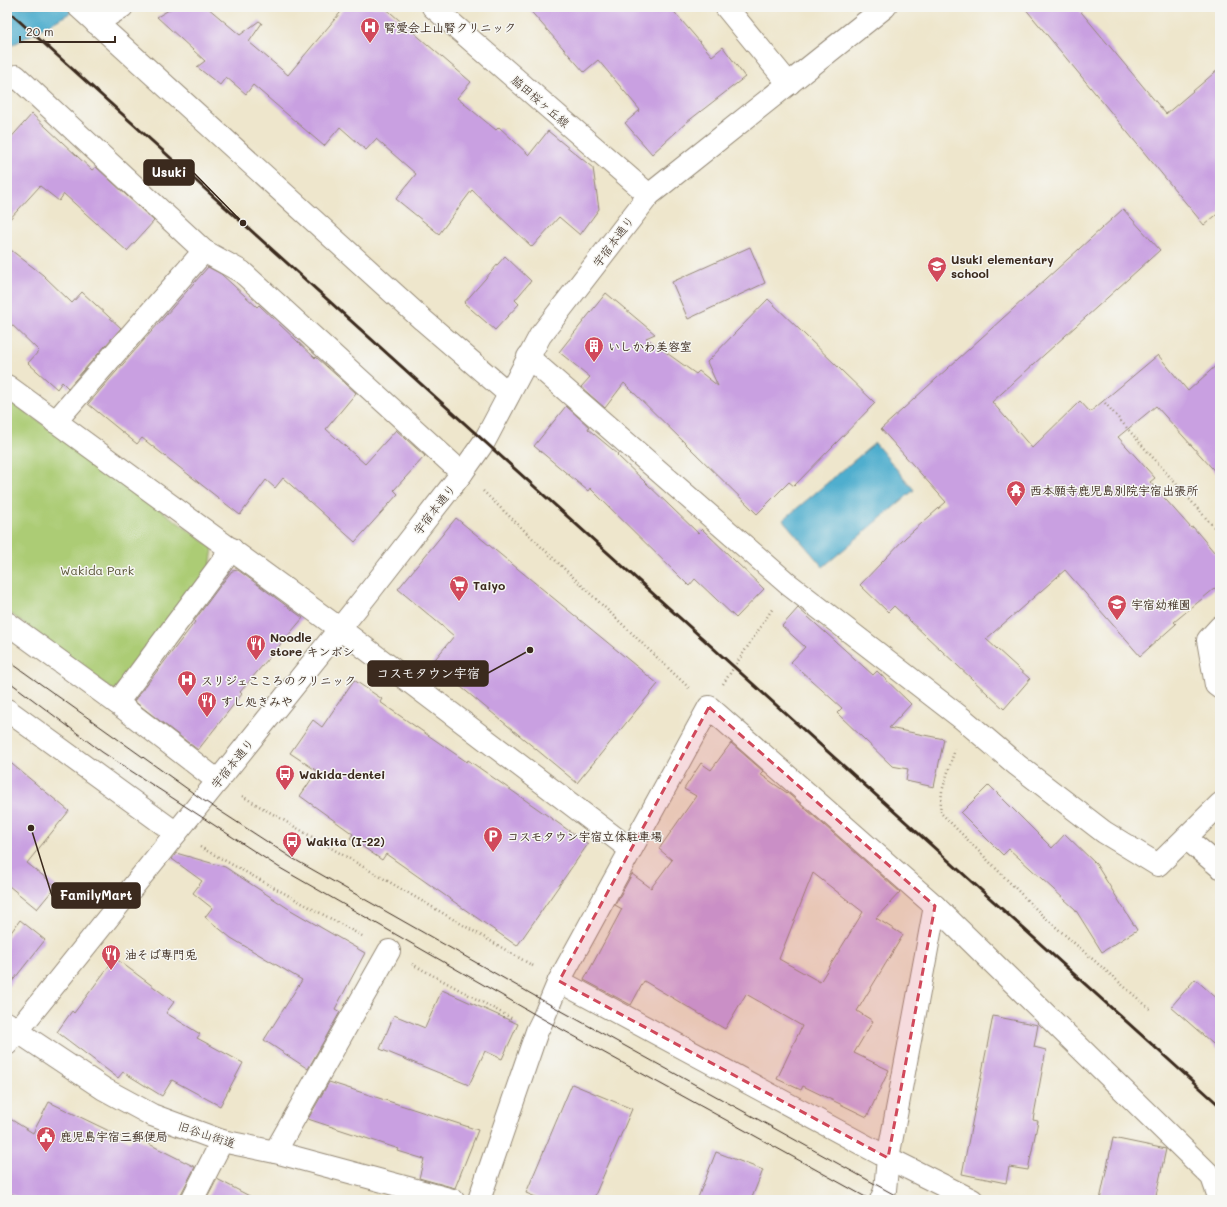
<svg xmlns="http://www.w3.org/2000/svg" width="1227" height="1207" font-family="Mali,'Klee One',sans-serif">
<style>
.green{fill:#accc74;stroke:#747b49}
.water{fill:#50aece;stroke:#466c76}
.building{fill:#c9a0e1;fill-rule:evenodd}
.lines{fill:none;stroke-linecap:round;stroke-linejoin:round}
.minor-casing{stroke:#948875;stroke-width:24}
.path{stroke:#948875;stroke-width:2.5;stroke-dasharray:1 3;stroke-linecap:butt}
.minor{stroke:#fff;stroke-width:22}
.tram{stroke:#3b2a1e;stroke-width:1}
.rail{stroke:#3b2a1e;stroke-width:3}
.marked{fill:#d1495b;fill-opacity:0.2;stroke:#d1495b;stroke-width:3;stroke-dasharray:8 5;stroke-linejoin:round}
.labels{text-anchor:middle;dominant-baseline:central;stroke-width:3;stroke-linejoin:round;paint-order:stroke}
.poi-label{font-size:12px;font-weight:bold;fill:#3b2a1e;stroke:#f6f6f2;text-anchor:start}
.street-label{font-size:12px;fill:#3b2a1e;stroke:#f6f6f2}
.park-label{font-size:12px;fill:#575234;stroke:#f6f6f2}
.leader{fill:none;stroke:#3b2a1e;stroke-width:1.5}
.callout-dot{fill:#3b2a1e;stroke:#f6f6f2;stroke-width:1.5}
.callout{fill:#3b2a1e;stroke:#3b2a1e;stroke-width:1.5}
.callout-label{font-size:13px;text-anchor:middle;font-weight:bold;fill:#fff}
</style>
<rect width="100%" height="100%" fill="#f6f6f2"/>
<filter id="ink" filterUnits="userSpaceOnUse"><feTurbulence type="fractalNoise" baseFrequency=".025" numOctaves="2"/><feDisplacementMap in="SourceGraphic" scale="8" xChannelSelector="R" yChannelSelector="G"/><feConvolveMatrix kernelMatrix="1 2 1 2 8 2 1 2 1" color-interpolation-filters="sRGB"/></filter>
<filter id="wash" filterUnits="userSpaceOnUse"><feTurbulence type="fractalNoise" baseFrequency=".012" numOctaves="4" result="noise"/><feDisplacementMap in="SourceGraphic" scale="16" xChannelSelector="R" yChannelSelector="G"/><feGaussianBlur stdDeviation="0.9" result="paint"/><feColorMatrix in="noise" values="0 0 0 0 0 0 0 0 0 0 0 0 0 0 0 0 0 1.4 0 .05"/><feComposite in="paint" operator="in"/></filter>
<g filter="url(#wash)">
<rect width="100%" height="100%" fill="#eee6cc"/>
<polygon class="green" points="7,398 213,548 210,569 114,691 7,611"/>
<g class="water">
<polygon points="7,7 81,7 7,48"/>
<polygon points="875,443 914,490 823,567 783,520"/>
</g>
<g id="blocks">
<g class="building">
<polygon points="174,7 207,7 240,35 259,21 262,23 249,42 288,75 345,7 384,7 471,82 457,98 496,130 499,127 529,155 548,131 593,168 599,209 580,235 559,217 532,247 472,190 439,234 396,199 416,174 376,139 366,150 340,127 324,146 253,85 246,94 226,77 220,85 197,67 205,61 157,17"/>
<polygon points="527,7 670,7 712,56 723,47 745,77 687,122 652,154 625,123 640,110 598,60 584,72"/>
<polygon points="1024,7 1077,7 1166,114 1220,68 1220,212 1204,225"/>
<polygon points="32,114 92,170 96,167 154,221 127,251 64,194 59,201 40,186 7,222 7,142"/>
<polygon points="1123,209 1160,250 992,402 1032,448 1080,401 1090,412 1158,355 1188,391 1220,362 1220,477 1156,406 1118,437 1155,478 1150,482 1191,528 1193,527 1220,559 1220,584 1174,622 1176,624 1140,656 1065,570 986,639 1030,679 1004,709 894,606 888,612 860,585 906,537 946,502 881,429"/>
<polygon points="7,247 43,275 72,303 82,292 121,328 68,388 62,382 57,389 28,363 39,351 7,320"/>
<polygon points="750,247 765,283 688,319 672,282"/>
<polygon points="505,256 531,281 515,300 519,304 495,330 464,303"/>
<polygon points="208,267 221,274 257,307 259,305 315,358 316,357 356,393 326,429 365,464 396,430 425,456 394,490 398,494 355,542 283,478 275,488 266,480 240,515 142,438 137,444 88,404"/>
<polygon points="606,293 655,334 646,338 696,374 699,371 718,386 707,362 768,299 875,403 794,486 789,482 757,514 624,383 605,408 581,387 590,377 559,352"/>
<polygon points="566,406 589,427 588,429 618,454 617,455 698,533 702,529 764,589 736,618 695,579 689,586 590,488 588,491 534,446"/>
<polygon points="456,518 658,684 577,783 432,663 454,636 398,589"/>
<polygon points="238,570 303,618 240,692 242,694 198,750 134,701 195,622 194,621 220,586 232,571"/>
<polygon points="798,608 873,675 877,671 911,704 889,728 944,739 934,787 906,781 908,769 892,766 837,713 842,708 791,662 805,647 782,626"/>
<polygon points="354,680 382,699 380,702 467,762 468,760 588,844 517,946 386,854 382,860 350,838 353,834 300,796 317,771 290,753 313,720 322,727"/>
<path d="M731,743l32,28 -3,3 30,21 110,97 -24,26 27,17 -46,76 16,10 -19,32 35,17 -22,47 -64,-31 -2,4 -24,-11 25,-53 -56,-32 -21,35 -81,-48 -13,24 -47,-25 38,-71 -7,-4 17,-31 19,14 21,-28 -13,-11 37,-53 -12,-7 17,-26 10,7zM813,873l50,39 -43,70 -41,-23z"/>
<polygon points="7,760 69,811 27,863 56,886 37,909 9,886 7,888"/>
<polygon points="989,785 1052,848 1065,834 1096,864 1137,930 1102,952 1075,909 1009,849 1003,855 961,813"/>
<polygon points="176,853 225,867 289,909 365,953 335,1009 340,1012 308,1069 264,1040 302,980 231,938 205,917 212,908 193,893 202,881 172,859"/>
<polygon points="20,920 45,940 7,988 7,938"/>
<polygon points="115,958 174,1002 166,1013 200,1034 197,1038 243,1063 220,1106 172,1080 162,1096 123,1072 118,1078 57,1032 72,1011 74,1013"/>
<polygon points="1195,979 1220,1001 1220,1050 1171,1007"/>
<polygon points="442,990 518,1024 502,1059 485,1051 469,1085 380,1049 394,1015 425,1028"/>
<polygon points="993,1016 1038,1025 1034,1047 1046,1050 1033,1120 1038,1121 1028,1170 1009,1167 1006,1183 962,1174"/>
<polygon points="329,1082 478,1130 455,1188 419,1178 424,1159 398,1151 399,1149 308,1119"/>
<polygon points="572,1084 632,1109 593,1200 543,1200 526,1193"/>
<polygon points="49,1102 130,1141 133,1136 195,1167 181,1194 180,1200 24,1200 7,1192 7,1117 33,1133"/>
<polygon points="1113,1138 1166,1149 1155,1200 1100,1200"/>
<polygon points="716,1152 763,1170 751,1200 697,1200"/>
<polygon points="217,1179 257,1200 206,1200"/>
</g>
</g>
</g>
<g filter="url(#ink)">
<use href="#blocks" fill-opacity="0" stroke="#948875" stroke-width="1"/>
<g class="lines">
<defs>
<g id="minor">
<polyline points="79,7 423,320 509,394"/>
<polyline points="433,7 649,195"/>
<polyline points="726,7 789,84"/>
<polyline points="96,23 122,7"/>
<polyline points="7,81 16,76 204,251 242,272 462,473"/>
<polyline points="528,357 788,584 964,720 1017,765 1104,832 1158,865 1220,804"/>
<polyline points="7,386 340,629 630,849"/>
<polyline points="55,422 204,251"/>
<polyline points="7,623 117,703 218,781"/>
<polyline points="1220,627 1208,640 1216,685 1220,688"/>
<polyline points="117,703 232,549"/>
<polyline points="7,710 176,833"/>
<polyline points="1186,838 1220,867"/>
<polyline points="559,981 888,1158 972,1200"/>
<polyline points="7,1023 17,1031 104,1089 152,1115 222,1141 275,1152 453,1200"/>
<polyline points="7,1044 366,596 462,473 484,442 540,336 649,195 885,7"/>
<polyline points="275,1152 389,951"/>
<polyline points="192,1200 222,1141"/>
<polyline points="479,1200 537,1031 543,1019 559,981 709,707 935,906 1212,1177 1220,1200"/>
<polyline points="881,1200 885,1190 888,1158 935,906"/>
</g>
</defs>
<use href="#minor" class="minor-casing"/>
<g class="path">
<polyline points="1105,403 1220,534"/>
<polyline points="483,491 689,688"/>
<polyline points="723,684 773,608"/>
<polyline points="955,749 942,791 940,812 1042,915 1150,1009"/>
<polyline points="242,796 535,967"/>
<polyline points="200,847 364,937"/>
<polyline points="412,964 513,1019"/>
</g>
<use href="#minor" class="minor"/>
<g class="tram">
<polyline points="7,660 203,800 292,858 549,1004 904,1200"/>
<polyline points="7,680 102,752 280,868 543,1019 871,1200"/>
</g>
<polyline class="rail" points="7,10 1220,1106"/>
</g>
</g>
<path class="marked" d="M709,707l226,199 -47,252 -329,-177z"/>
<defs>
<symbol id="hospital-pin" viewBox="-11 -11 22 30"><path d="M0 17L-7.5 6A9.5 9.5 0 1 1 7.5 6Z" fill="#d1495b" stroke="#f6f6f2"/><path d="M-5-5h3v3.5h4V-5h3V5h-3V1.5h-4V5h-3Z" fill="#fff"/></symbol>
<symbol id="school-pin" viewBox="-11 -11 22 30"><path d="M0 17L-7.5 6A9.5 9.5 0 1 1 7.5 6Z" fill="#d1495b" stroke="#f6f6f2"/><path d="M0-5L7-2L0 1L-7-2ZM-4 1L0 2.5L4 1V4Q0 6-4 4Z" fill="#fff"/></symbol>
<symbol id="building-pin" viewBox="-11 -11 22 30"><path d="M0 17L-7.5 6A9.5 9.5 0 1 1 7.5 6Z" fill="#d1495b" stroke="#f6f6f2"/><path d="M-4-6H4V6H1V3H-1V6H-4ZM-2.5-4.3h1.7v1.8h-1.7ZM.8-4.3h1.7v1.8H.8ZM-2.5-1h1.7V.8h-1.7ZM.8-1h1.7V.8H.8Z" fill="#fff"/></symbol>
<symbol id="temple-pin" viewBox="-11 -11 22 30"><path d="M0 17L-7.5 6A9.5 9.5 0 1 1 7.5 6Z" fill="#d1495b" stroke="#f6f6f2"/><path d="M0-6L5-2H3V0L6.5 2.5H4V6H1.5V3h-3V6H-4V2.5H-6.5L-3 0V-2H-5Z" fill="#fff"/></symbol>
<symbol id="supermarket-pin" viewBox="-11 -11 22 30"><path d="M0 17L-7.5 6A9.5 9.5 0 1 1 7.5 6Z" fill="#d1495b" stroke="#f6f6f2"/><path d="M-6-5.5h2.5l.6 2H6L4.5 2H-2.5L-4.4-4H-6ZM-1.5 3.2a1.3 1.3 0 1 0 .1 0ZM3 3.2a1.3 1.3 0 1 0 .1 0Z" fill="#fff"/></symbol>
<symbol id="restaurant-pin" viewBox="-11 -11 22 30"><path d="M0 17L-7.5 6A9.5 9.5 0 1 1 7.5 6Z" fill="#d1495b" stroke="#f6f6f2"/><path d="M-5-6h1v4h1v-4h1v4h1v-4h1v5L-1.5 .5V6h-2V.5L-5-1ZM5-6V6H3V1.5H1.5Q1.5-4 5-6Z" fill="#fff"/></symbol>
<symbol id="bus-pin" viewBox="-11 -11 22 30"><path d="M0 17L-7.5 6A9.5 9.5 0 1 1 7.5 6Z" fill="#d1495b" stroke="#f6f6f2"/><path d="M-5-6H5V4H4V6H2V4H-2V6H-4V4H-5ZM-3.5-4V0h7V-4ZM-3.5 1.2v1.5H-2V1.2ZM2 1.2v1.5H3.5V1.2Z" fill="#fff"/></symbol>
<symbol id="parking-pin" viewBox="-11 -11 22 30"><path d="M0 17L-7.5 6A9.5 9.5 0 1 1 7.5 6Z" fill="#d1495b" stroke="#f6f6f2"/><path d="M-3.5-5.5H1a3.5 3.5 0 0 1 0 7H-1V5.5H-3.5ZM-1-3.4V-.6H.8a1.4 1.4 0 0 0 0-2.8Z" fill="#fff"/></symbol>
<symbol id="civic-pin" viewBox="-11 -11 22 30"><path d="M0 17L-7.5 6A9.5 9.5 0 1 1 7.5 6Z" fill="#d1495b" stroke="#f6f6f2"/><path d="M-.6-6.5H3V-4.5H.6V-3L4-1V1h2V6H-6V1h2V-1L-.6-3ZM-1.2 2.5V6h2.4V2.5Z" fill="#fff"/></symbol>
</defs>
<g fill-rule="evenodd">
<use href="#hospital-pin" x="359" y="16" width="22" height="30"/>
<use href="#school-pin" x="926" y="255" width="22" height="30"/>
<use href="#building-pin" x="583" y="335" width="22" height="30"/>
<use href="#temple-pin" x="1005" y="479" width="22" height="30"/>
<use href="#supermarket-pin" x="448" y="574" width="22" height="30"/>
<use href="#school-pin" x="1106" y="593" width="22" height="30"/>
<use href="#restaurant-pin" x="245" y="633" width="22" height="30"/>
<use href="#hospital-pin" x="176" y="669" width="22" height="30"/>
<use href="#restaurant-pin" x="196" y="690" width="22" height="30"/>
<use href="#bus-pin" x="274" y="763" width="22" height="30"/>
<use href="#parking-pin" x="482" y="825" width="22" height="30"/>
<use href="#bus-pin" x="281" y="830" width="22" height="30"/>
<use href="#restaurant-pin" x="100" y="943" width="22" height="30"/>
<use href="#civic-pin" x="35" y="1125" width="22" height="30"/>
</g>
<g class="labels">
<g class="poi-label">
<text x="384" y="27">腎愛会上山腎クリニック</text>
<text x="951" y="259">Usuki elementary<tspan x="951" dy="14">school</tspan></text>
<text x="608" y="346">いしかわ美容室</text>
<text x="1030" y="490">西本願寺鹿児島別院宇宿出張所</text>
<text x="473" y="585">Taiyo</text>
<text x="1131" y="604">宇宿幼稚園</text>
<text x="270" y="637">Noodle<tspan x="270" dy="14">store キンボシ</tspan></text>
<text x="201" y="680">スリジェこころのクリニック</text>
<text x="221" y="701">すし処きみや</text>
<text x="299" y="774">Wakida-dentei</text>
<text x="507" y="836">コスモタウン宇宿立体駐車場</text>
<text x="306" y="841">Wakita (I-22)</text>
<text x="125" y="954">油そば専門兎</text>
<text x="60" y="1136">鹿児島宇宿三郵便局</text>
</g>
<g class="street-label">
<text transform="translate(541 101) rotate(41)">脇田桜ヶ丘線</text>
<text transform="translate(613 241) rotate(-53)">宇宿本通り</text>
<text transform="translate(434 509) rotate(-52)">宇宿本通り</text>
<text transform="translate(232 763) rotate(-51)">宇宿本通り</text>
<text transform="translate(207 1134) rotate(18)">旧谷山街道</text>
</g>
<g class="park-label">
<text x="97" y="570">Wakida Park</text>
</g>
</g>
<path class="leader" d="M243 223L194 173M530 650L488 673M31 828L52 896"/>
<g class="callout-dot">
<circle cx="243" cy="223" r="4"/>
<circle cx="530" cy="650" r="4"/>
<circle cx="31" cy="828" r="4"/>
</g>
<g class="callout">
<rect x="144" y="160" width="50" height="25" rx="4"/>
<rect x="368" y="661" width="120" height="25" rx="4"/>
<rect x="52" y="883" width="88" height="25" rx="4"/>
</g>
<g class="callout-label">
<text x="169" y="177">Usuki</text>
<text x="428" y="678">コスモタウン宇宿</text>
<text x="96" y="900">FamilyMart</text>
</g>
<rect width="1227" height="1207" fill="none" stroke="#f6f6f2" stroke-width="24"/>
<path d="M20 36v6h95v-6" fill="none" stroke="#3b2a1e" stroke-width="2"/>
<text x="26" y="36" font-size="12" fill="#3b2a1e" stroke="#f6f6f2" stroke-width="3" paint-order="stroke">20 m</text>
</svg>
